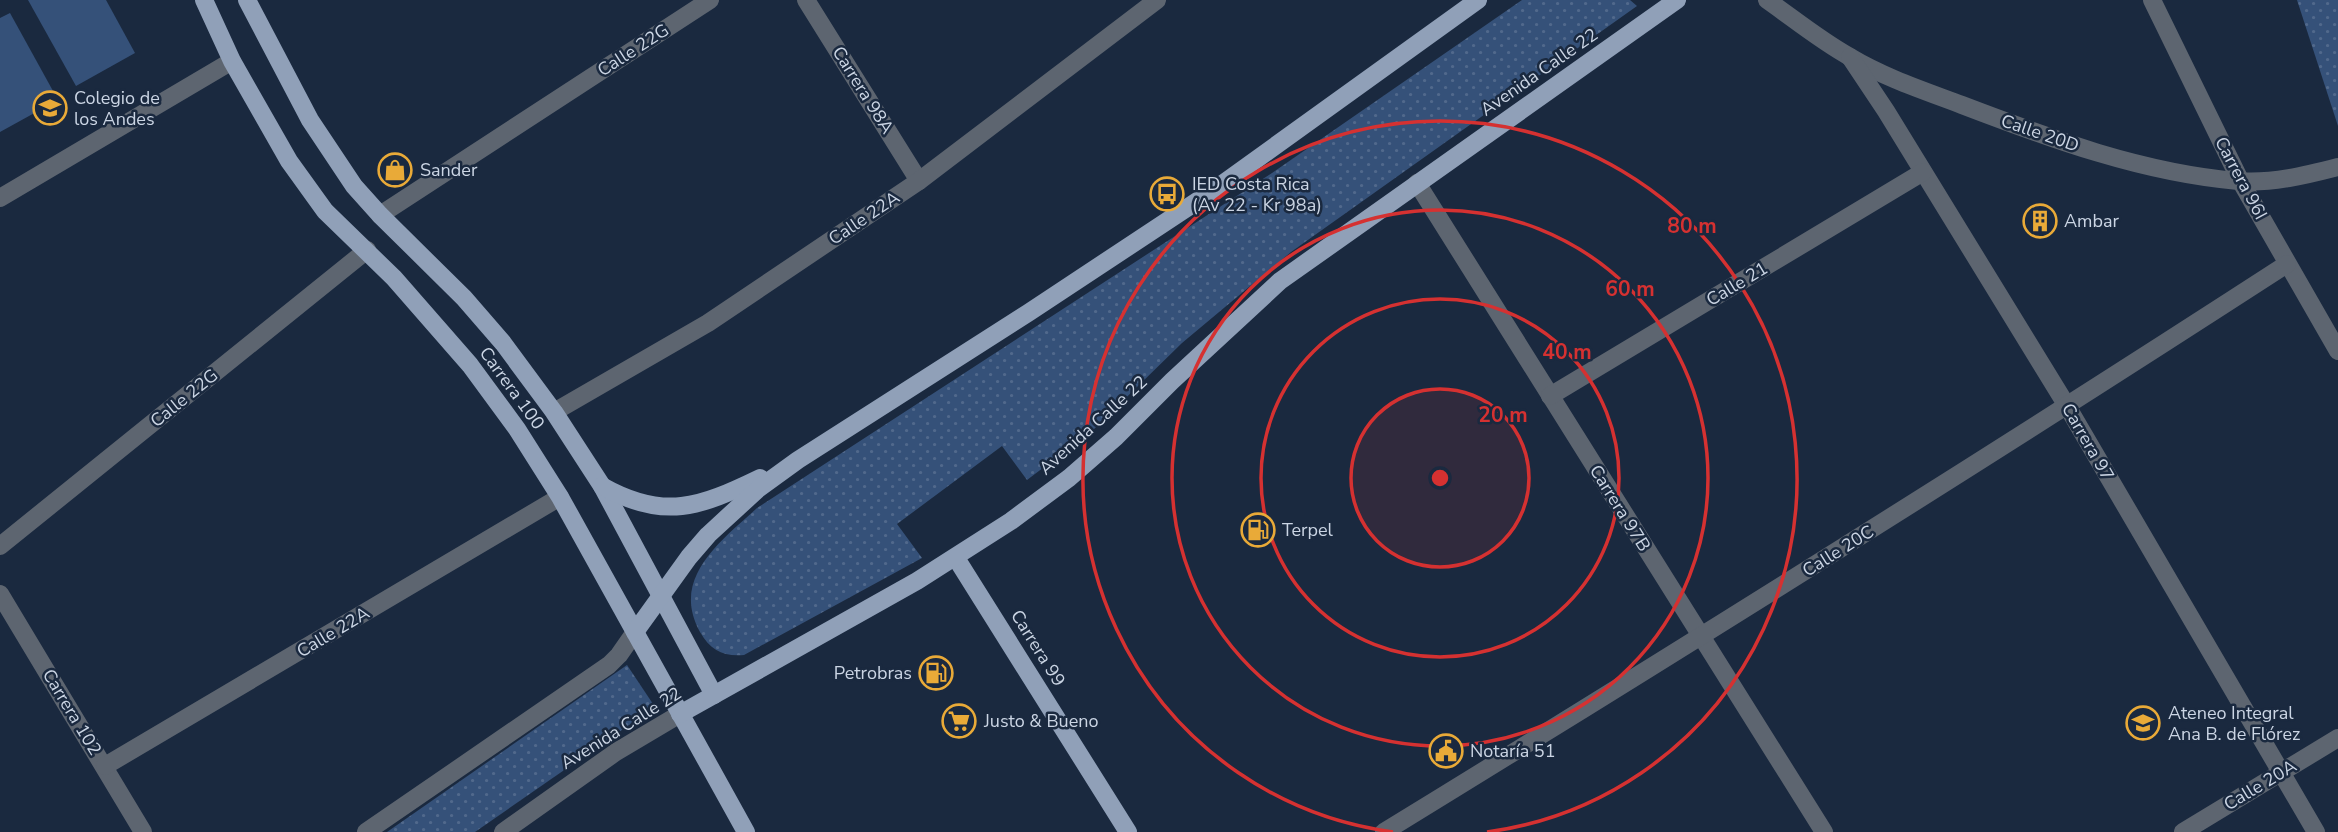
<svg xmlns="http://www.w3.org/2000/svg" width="2338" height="832" font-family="'Nunito Sans',sans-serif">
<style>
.grass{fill:url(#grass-dots)}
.garden{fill:#355179}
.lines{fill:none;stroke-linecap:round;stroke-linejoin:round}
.minor{stroke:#5d6570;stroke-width:18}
.major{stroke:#90a0b8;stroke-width:18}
.ring{fill:none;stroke:#d53131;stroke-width:3.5}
.labels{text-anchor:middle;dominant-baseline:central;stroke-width:5;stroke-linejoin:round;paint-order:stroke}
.street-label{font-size:18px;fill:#cbd5e4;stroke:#1a293f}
.poi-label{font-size:18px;fill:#cbd5e4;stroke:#1a293f;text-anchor:start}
.centre{fill:#d53131;stroke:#1a293f;stroke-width:3.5}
.ring-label{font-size:21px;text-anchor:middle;font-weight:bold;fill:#d53131;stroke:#1a293f;stroke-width:5;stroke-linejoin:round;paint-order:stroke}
</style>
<defs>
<pattern id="grass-dots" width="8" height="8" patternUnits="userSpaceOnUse" patternTransform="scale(1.75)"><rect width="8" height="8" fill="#355179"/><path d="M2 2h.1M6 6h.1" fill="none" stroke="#51698c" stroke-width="1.8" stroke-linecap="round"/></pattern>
</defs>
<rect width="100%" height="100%" fill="#1a293f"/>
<g class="grass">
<path d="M1522,0h108l7,6 -346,246 -109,91 -89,87 -66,50 -25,-34 -105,78 25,34 -178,97c-20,2 -34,-5 -44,-23 -30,-54 21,-91 57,-124l515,-335z"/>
<polygon points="2297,0 2338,0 2338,126"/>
<polygon points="627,665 655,707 475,832 387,832"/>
</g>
<g class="garden">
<polygon points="28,0 106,0 135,53 76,86"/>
<polygon points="10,13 58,100 0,132 0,18"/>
</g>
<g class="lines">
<g class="minor">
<polyline points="806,0 919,181"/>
<path d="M1767,0c27,19 54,41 83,57 35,21 75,34 112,48 89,34 181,68 276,76 33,3 69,-6 100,-14"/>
<polyline points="2152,0 2241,182 2338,351"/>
<polyline points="1850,57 1886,111 2067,406 2316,832"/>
<polyline points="1417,183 1824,832"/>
<polyline points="0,198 232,61"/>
<polyline points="380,215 710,0"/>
<polyline points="1550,396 1923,172"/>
<polyline points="554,412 708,323 919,181 1157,0"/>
<polyline points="0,546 367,250"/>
<polyline points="0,594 143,832"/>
<polyline points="105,766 560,497"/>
<polyline points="366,832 609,665 619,655 635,632"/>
<polyline points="503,832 616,752 680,714"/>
<path d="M1384,832c303,-186 605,-375 903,-568"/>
<polyline points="2183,832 2338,738"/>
</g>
<g class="major">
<polyline points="204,0 232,61 289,161 325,211 394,278 470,365 517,429 560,497 746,832"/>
<polyline points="247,0 310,120 354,186 380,215 464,298 503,343 554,412 602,486 714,695"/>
<path d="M602,486c62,35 98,21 158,-8"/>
<polyline points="956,558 1128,832"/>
<polyline points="635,632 689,557 708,535 758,489 798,460 1028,313 1214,190 1478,0"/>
<polyline points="680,714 917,581 1011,521 1069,478 1116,437 1172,381 1280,281 1677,0"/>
</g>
</g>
<circle cx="1440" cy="478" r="89" fill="#d53131" fill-opacity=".12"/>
<g class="ring">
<circle cx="1440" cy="478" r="89"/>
<circle cx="1440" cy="478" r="179"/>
<circle cx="1440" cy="478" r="268"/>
<path d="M1393 832A357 357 0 1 1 1487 832"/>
</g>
<defs>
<symbol id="school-ring" viewBox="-11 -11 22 22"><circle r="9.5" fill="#1a293f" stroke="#e9aa38" stroke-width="1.5"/><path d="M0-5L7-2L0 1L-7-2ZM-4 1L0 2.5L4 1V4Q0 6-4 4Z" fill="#e9aa38"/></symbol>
<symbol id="shop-ring" viewBox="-11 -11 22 22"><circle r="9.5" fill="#1a293f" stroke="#e9aa38" stroke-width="1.5"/><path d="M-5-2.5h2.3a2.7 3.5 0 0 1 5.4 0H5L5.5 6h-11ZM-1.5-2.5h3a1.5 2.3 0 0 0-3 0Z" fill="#e9aa38"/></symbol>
<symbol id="bus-ring" viewBox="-11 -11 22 22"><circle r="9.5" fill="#1a293f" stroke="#e9aa38" stroke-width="1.5"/><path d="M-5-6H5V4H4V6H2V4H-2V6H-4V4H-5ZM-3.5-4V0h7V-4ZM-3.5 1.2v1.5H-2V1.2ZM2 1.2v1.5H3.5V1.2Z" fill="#e9aa38"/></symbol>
<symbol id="building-ring" viewBox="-11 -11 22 22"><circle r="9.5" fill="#1a293f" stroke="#e9aa38" stroke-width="1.5"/><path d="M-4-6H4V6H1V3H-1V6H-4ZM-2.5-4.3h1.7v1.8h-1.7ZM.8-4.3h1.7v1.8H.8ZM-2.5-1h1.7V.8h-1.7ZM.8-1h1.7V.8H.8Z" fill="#e9aa38"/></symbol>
<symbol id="fuel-ring" viewBox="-11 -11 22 22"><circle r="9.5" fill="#1a293f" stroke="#e9aa38" stroke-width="1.5"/><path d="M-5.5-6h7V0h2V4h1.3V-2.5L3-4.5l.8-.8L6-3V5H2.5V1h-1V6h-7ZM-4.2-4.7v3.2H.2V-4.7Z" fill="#e9aa38"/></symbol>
<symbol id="supermarket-ring" viewBox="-11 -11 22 22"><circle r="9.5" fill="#1a293f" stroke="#e9aa38" stroke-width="1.5"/><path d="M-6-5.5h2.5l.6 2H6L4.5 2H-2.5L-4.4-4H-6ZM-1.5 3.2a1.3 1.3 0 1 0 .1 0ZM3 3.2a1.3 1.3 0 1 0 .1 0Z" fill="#e9aa38"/></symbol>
<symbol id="civic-ring" viewBox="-11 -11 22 22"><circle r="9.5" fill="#1a293f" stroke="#e9aa38" stroke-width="1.5"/><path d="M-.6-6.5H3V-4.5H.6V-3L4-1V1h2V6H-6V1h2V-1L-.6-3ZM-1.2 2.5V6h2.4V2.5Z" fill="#e9aa38"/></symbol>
</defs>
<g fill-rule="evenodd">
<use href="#school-ring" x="31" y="89" width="38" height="38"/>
<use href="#shop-ring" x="376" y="151" width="38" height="38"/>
<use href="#bus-ring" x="1148" y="175" width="38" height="38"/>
<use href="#building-ring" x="2021" y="202" width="38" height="38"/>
<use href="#fuel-ring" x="1239" y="511" width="38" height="38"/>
<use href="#fuel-ring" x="917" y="654" width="38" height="38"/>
<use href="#supermarket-ring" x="940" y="702" width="38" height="38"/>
<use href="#school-ring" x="2124" y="704" width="38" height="38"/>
<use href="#civic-ring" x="1427" y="732" width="38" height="38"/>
</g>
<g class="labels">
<g class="street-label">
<text transform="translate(633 50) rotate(-33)">Calle 22G</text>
<text transform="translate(1539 72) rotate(-35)">Avenida Calle 22</text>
<text transform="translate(863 90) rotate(58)">Carrera 98A</text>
<text transform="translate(2040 133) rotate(19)">Calle 20D</text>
<text transform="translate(2241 178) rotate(62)">Carrera 96I</text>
<text transform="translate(864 218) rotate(-34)">Calle 22A</text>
<text transform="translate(1737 284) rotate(-31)">Calle 21</text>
<text transform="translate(512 388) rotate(54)">Carrera 100</text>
<text transform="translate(184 398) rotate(-39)">Calle 22G</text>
<text transform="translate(1093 425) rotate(-42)">Avenida Calle 22</text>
<text transform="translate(2088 442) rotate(60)">Carrera 97</text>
<text transform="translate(1620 508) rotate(58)">Carrera 97B</text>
<text transform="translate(1838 551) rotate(-32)">Calle 20C</text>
<text transform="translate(333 632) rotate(-31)">Calle 22A</text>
<text transform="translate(1038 648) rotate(58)">Carrera 99</text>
<text transform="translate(72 712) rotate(59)">Carrera 102</text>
<text transform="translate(621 728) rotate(-32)">Avenida Calle 22</text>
<text transform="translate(2260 785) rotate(-31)">Calle 20A</text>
</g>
<g class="poi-label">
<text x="74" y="98">Colegio de<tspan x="74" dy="21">los Andes</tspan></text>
<text x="420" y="170">Sander</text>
<text x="1192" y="184">IED Costa Rica<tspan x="1192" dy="21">(Av 22 - Kr 98a)</tspan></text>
<text x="2064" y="221">Ambar</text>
<text x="1282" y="530">Terpel</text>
<text x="912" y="673" text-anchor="end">Petrobras</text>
<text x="2168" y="713">Ateneo Integral<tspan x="2168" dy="21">Ana B. de Flórez</tspan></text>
<text x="984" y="721">Justo &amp; Bueno</text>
<text x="1470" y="751">Notaría 51</text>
</g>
</g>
<circle cx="1440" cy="478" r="10" class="centre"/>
<g class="ring-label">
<text x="1692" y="233">80 m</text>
<text x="1630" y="296">60 m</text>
<text x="1567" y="359">40 m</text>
<text x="1503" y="422">20 m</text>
</g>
</svg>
